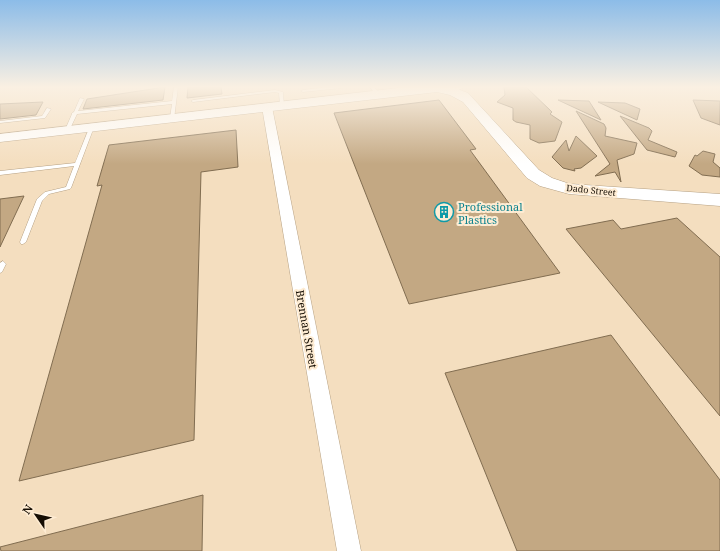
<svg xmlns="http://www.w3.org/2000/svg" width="720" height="551" font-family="'Noto Serif',serif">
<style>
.building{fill:#c3a883;stroke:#816d51}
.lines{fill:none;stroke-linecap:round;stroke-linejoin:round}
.lane-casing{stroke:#b6a184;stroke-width:1}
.street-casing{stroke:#b6a184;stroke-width:1}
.secondary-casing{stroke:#b6a184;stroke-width:1}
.lane{fill:#fff;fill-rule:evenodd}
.street{fill:#fff;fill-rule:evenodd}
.secondary{fill:#fff;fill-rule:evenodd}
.labels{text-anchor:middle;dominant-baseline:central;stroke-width:4;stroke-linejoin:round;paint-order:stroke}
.far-street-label{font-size:9px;fill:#160e04;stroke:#feecd3}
.culture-label{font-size:11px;fill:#0d838f;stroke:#feecd3;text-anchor:start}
.street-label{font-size:11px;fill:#160e04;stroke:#feecd3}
</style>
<rect width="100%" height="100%" fill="#f4debf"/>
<g class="building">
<polygon points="165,87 163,100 83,109 87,99"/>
<polygon points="188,87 221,87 222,94 187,98"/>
<polygon points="504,87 526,87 552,112 550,114 562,122 555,141 539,143 530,139 530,125 516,122 513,120 513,108 497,102 505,95"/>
<polygon points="439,100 476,149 470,150 560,273 409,304 334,113"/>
<polygon points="558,100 589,101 601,120"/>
<polygon points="693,100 720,101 720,125 701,118"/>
<polygon points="43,102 36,115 0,119 0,104"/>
<polygon points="598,102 625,103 640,109 637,120"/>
<polygon points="576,111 604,124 606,128 605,136 637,143 634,154 617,160 621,182 615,172 595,176 610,164"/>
<polygon points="620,116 649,128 652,131 648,140 677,152 675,157 647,150"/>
<polygon points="236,130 238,167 201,172 194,440 19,481 102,185 97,186 109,145"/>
<polygon points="576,136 597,156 581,168 574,169 575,171 563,168 552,157 566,140 569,151"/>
<polygon points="703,151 715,154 713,162 720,168 720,177 702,175 689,166 695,155 697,156"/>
<polygon points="24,196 0,247 0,199"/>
<polygon points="677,218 720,257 720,416 566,229 613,220 621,229"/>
<polygon points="611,335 720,480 720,551 517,551 445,373"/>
<polygon points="203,495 202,551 1,551 0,547"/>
</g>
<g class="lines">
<defs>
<g id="lane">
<polygon points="174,87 178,87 174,119 170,118 172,104 77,114 69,131 65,130 72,114 72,113 74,112 80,98 84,99 78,111 172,101"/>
<polygon points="328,87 343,87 341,88 303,92 301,91 303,90"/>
<polygon points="370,87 374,87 380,94 380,95 376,95"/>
<polygon points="458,87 464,87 455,92 451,91"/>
<polygon points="275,90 283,92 284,106 280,105 279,93 275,92 193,102 191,101 193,100"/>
<polygon points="47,108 51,109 45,118 0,123 0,121 42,116"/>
<polygon points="90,126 94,127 71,188 70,189 49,194 42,201 26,242 23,244 21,244 20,242 37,199 45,192 66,187 74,166 0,175 0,171 75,163"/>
<polygon points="3,261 6,264 2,272 0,273 0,263"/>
</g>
<polygon id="street" points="267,104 272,107 361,551 337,551 262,107"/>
<polygon id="secondary" points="407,87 452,87 468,93 539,170 552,178 570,184 720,194 720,206 569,194 540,186 527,178 463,102 450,95 437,92 0,142 0,134"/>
</defs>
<use href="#lane" class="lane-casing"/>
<use href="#street" class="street-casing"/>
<use href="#secondary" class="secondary-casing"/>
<use href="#lane" class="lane"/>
<use href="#street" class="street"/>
<use href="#secondary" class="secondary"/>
</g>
<linearGradient id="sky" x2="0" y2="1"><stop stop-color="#8cbce8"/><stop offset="0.53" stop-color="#faf0e2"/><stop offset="1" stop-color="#faf0e2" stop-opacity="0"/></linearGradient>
<rect width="720" height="164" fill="url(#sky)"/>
<defs>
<symbol id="building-ring" viewBox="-11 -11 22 22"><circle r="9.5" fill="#feecd3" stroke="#0f9aa8" stroke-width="1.5"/><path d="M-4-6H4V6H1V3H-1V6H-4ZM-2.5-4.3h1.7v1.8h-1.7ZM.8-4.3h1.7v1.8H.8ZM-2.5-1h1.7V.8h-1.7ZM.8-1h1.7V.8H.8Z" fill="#0f9aa8"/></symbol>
</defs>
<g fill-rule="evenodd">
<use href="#building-ring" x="433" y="201" width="22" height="22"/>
</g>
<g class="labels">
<g class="far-street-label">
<text transform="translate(591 190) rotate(6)">Dado Street</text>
</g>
<g class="culture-label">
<text x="458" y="206">Professional<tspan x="458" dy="13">Plastics</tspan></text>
</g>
<g class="street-label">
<text transform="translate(307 329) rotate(80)">Brennan Street</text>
</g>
</g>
<g transform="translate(36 515) rotate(304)" stroke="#feecd3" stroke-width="3" paint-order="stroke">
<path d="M0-3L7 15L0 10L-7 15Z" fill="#160e04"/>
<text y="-6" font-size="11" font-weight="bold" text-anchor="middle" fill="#160e04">N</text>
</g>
</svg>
